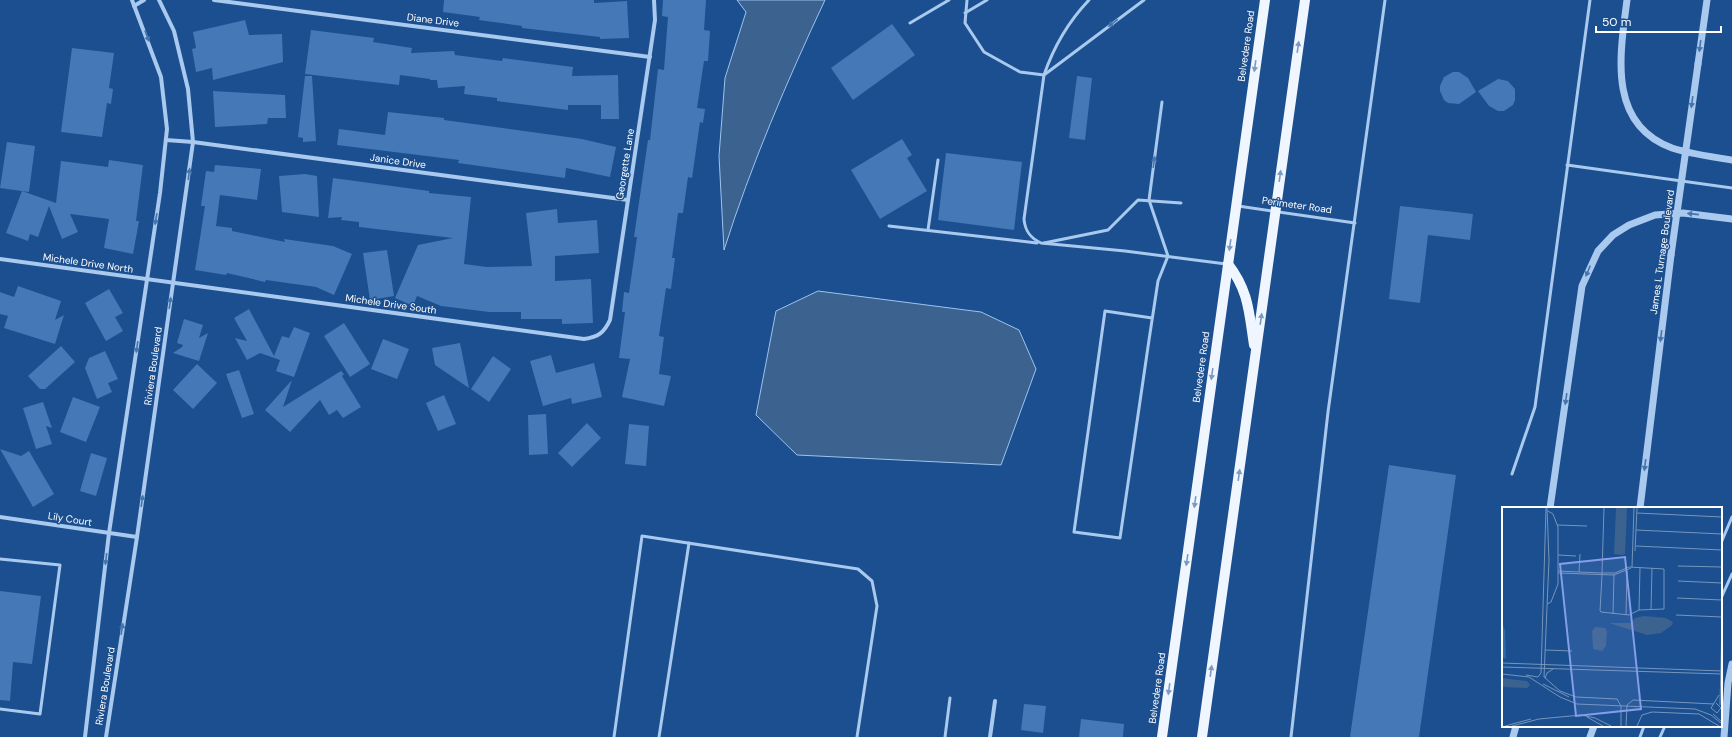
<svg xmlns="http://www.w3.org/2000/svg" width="1732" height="737" font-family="'DM Sans',sans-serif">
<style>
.water{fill:#3c6290;stroke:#9cc4f0}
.building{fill:#4478b7}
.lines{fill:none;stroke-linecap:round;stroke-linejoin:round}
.service{stroke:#a9c9ee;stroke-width:3}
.minor{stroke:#a9c9ee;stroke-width:4}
.tertiary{stroke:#a9c9ee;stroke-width:7}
.primary{stroke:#f0f6ff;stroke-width:10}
.tertiary-bridge{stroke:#a9c9ee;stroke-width:7}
.oneway{fill:#4674ac}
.oneway2{fill:#7b9ac1}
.labels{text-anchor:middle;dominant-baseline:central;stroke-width:3;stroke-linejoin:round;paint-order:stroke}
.street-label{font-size:10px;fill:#fff;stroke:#1b4f8f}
.inset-road{fill:none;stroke:#7695bc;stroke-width:1}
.view{fill:#839eea;fill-opacity:0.15;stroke:#839eea;stroke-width:2}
.inset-edge{fill:none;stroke:#fff;stroke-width:2}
</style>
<rect width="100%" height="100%" fill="#1b4f8f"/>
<g class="water">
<path d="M737,0h88c-38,81 -74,165 -101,250l-5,-94 6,-78 21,-66z"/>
<polygon points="818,291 981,312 1019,330 1036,369 1001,465 797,455 756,415 776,311"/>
</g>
<g class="building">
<polygon points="444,0 594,0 594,3 627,1 629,38 600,39 600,37 522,28 522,26 479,20 480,17 443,12"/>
<polygon points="663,0 706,0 704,30 710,31 708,61 704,61 697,108 705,109 703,123 700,122 692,178 688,177 683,213 678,213 672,258 675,258 671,289 666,288 659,336 664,337 659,374 671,376 664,406 622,397 630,359 619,358 625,312 622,312 624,292 629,293 637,237 634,237 648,140 650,140 658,69 664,70 668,17 662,16"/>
<polygon points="245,20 249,35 282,34 283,62 213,80 212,68 196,72 192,49 196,48 193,32"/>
<polygon points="892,24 915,55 853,100 831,68"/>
<polygon points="311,30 374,38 373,42 412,48 411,53 454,51 455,55 502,61 503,58 573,67 572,76 618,75 619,119 601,119 601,105 568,105 568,110 497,101 497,98 464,94 465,86 438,88 437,80 430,80 430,79 400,75 399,85 305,74"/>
<polygon points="72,48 114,53 109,88 113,89 111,104 107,103 102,137 61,132"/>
<polygon points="1453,72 1459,72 1468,78 1476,92 1459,104 1448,103 1444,100 1440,91 1440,86 1444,77"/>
<polygon points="305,76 312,76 316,141 303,142 303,138 298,137"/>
<polygon points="1077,76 1092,78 1085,140 1069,138"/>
<polygon points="1498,79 1508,81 1515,89 1515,100 1513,105 1504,111 1498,111 1489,106 1478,91"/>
<polygon points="213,91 285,95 286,118 268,118 267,124 215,127"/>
<polygon points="388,112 444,118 444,120 582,139 616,147 610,177 566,168 565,178 458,163 459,160 337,145 339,129 385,135"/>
<polygon points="902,139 912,155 907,158 927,191 880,219 851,170"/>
<polygon points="7,142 35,146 29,192 0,188"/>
<polygon points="946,153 1022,162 1014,230 938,220"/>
<polygon points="109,160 143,165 136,221 139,221 133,254 104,248 109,219 70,214 78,232 62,239 49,206 38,237 30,234 28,241 6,233 22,191 56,203 61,161 108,167"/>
<polygon points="215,165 261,169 257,200 220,195 216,226 232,228 232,231 285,242 284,239 333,246 352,254 334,295 316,287 266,280 265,282 227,273 226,275 195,270 205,206 201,206 206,171 214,172"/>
<polygon points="305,174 317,176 319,217 282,212 279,176"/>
<polygon points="333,178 429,191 429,193 471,197 464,264 487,267 532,266 526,213 557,209 558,223 597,220 599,253 555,256 555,281 591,279 593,323 562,324 562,319 521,319 521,312 489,312 441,306 417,296 413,306 395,298 418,245 453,238 359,227 359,222 341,220 342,217 328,218"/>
<polygon points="1400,206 1473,214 1470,240 1428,235 1420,303 1389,299"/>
<polygon points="387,250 394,296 370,300 363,253"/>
<polygon points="18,286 61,301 55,320 64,315 55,344 4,328 8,316 0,314 0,292 14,297"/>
<polygon points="109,289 123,313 115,317 123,331 106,341 85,303"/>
<polygon points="249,309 274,356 282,336 289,338 294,327 310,333 294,377 276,371 280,360 260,353 247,360 235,338 247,341 234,318"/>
<polygon points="184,319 203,325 199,338 208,333 199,361 173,353 182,347 183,345 177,343"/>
<polygon points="344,323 370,364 350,377 324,336"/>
<polygon points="383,339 409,349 397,379 371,369"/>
<polygon points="460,343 469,388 435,365 432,348"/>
<polygon points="61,346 75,362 45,389 40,389 28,376"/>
<polygon points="105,351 118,379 108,383 112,392 97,399 85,368 89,358"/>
<polygon points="551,355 556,373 594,363 602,397 572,404 571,398 543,406 530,361"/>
<polygon points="493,356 511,369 489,402 471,389"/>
<polygon points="197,364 217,383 193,409 173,390"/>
<polygon points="239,370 254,414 242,418 226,374"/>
<polygon points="341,371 344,374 342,376 361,407 343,418 337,410 329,415 320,400 290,432 265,410 292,380 283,407"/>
<polygon points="444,395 456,424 438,431 426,403"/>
<polygon points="73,397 100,407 86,442 60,432"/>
<polygon points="43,402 52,428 46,426 52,444 36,449 23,408"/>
<polygon points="546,414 548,454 529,455 528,415"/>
<polygon points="587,423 601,438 572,467 558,453"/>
<polygon points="629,424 649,426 646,466 625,464"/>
<polygon points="0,449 21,456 29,451 54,494 33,507"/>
<polygon points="91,453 107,458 96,496 80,491"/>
<polygon points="1389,465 1456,475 1419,737 1350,737"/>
<polygon points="0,591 41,596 32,664 13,662 10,701 0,700"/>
<polygon points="1024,704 1046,706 1043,733 1021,730"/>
<polygon points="1081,719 1124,724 1123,737 1079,737"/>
</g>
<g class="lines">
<g class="service">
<polyline points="967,0 965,23 984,52 1020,72 1044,75 1144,0"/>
<path d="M1089,0c-21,22 -35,46 -45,75l-20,144c1,12 6,19 17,24l84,8 101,13"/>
<polyline points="965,13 987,0"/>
<polyline points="910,23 949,0"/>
<polyline points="1567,165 1732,188"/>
<polyline points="1238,206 1355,223"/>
<polyline points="889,226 1037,243"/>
<polyline points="928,230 938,160"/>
<polyline points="1044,243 1108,230 1138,200 1181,203"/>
<polyline points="1152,318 1105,311 1074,532 1120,538 1149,340 1158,281 1168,256 1149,200 1162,102"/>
<polyline points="1512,474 1535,407 1590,0"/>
<polyline points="1721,543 1732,517"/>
<polyline points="0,559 60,565 40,714 0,709"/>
<polyline points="1721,598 1732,574"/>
<polyline points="614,737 642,536 858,569 872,581 877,606 857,737"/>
<polyline points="659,737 689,543"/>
<polyline points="945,737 950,698"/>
<polyline points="1291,737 1328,412 1385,0"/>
<polyline points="1640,737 1644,726"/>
<polyline points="1660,737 1665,726"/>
</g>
<g class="minor">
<polyline points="214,0 650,57"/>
<polyline points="134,6 144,0"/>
<polyline points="166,140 193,142 628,200"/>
<path d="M0,259l584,80c14,-2 20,-6 26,-19l45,-300 -1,-20"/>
<polyline points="0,517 137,537"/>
<polyline points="85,737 109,533 160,193 167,129 161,77 132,0"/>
<polyline points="106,737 137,537 193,142 188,89 174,31 159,0"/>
<polyline points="990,737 995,701"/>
</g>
<g class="tertiary">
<path d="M1627,0c-7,54 -20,124 45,148 19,6 40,9 60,12"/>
<polyline points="1698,64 1707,0"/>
<polyline points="1550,508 1582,286 1598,251 1613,235 1629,225 1655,215 1683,213 1732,219"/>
<polyline points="1640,508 1671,255"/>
<polyline points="1513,737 1516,726"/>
<polyline points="1590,737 1594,726"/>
<polyline points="1724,737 1728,683 1732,664"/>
</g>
<g class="primary">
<path d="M1228,264c21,27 21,49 26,81"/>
<polyline points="1162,737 1265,0"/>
<polyline points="1202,737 1305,0"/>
</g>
<polyline class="tertiary-bridge" points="1671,255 1698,64"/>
</g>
<defs><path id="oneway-solid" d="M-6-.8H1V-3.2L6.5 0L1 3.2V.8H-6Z"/></defs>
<g class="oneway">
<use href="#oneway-solid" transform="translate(1113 23) rotate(143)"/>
<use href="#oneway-solid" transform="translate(147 36) rotate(70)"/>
<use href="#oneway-solid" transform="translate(1700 46) rotate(98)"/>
<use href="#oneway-solid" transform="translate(1692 102) rotate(98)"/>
<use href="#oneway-solid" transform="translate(1154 162) rotate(-82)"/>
<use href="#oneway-solid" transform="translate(189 174) rotate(-82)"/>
<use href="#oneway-solid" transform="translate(1693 214) rotate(-174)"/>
<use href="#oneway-solid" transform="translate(156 219) rotate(99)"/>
<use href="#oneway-solid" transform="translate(1588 271) rotate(112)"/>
<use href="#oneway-solid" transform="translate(170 303) rotate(-82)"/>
<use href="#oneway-solid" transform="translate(1661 336) rotate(97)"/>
<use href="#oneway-solid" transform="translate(137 347) rotate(98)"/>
<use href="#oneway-solid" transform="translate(1566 399) rotate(98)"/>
<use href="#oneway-solid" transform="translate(1645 465) rotate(97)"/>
<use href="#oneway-solid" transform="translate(142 501) rotate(-82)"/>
<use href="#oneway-solid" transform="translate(106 559) rotate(97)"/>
<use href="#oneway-solid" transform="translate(122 629) rotate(-81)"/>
</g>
<g class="oneway2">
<use href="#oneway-solid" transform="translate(1298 47) rotate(-82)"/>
<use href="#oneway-solid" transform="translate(1255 66) rotate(98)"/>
<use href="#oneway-solid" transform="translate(1280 176) rotate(-82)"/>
<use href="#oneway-solid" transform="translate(1230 245) rotate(98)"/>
<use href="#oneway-solid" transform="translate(1261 319) rotate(-82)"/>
<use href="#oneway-solid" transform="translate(1212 374) rotate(98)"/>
<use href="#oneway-solid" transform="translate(1239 475) rotate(-82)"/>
<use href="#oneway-solid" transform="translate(1195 502) rotate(98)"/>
<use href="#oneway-solid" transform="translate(1187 560) rotate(98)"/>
<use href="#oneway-solid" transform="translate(1211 671) rotate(-82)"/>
<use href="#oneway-solid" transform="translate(1169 689) rotate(98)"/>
</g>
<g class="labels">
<g class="street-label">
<text transform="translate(433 20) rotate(7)">Diane Drive</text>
<text transform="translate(1246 46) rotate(-82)">Belvedere Road</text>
<text transform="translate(398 161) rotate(8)">Janice Drive</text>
<text transform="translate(625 164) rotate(-81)">Georgette Lane</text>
<text transform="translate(1297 205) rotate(8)">Perimeter Road</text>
<text transform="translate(1662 252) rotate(-82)">James L Turnage Boulevard</text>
<text transform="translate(88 263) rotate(8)">Michele Drive North</text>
<text transform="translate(391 304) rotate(8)">Michele Drive South</text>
<text transform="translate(153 366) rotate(-82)">Riviera Boulevard</text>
<text transform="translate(1201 367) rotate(-82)">Belvedere Road</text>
<text transform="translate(70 519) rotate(9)">Lily Court</text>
<text transform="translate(105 686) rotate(-81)">Riviera Boulevard</text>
<text transform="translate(1157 688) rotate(-82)">Belvedere Road</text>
</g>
</g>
<g transform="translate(1502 507)">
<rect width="220" height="220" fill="#1b4f8f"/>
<path d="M0,116l3,7 1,29 -4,-2z" fill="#2e69ad"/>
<path d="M114,1h11l-2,46 -3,1 -8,-1zM142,109l22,2 7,4 -1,3 -11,8 -14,2 -38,-12h22l4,-5zM93,120l10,1 2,3 -1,15 -4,5 -9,-2 -1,-18zM0,171l25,3 3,4 -3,3 -25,-1z" fill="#3c6290"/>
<path class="inset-road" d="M45,1l2,52 -5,117 16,14 16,6M135,6l85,4M55,18l30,1M134,23l86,4M134,39l86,4M133,44l2,-43M56,48l18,1M176,59l44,1M130,60l2,-59M56,64l21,1 23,1h13l14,-6 35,2v40l-25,1 -10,5 -28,-3 -1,-1 2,-36v-2l2,-65M77,65l1,-18M56,66l56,2 17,-7M176,74l44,2M175,91l45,2M45,97l4,-2 7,-18v-57l-5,-13 -5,-3M137,103l1,-42M149,103l1,-42M111,107l1,-40M124,108l1,-44M174,108l46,2M43,143l27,1M0,156l220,8M0,160l220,7M0,167l27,3 31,20 17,7 118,5 16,6 11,9M24,168l12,2 3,-4 5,-165M43,171l2,-5 6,-4M41,177l26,13M74,190l41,2 4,7v20M214,196l5,5 -4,5 -6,-5 8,-13M218,198l2,-84M211,207l9,8M85,210l16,9M3,219l26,-7M10,219l27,-7 42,-4 14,3 16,8M124,219l1,-21 6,-5 81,4M135,219l5,-11 10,-3 47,2 20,12"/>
<path class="view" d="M123,50l16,152 -65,7 -16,-152z"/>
<rect width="220" height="220" class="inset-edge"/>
</g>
<path d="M1596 26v6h125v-6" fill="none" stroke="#ffffff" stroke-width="2"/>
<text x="1602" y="26" font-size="12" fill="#ffffff" stroke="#1b4f8f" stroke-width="3" paint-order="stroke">50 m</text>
</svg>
